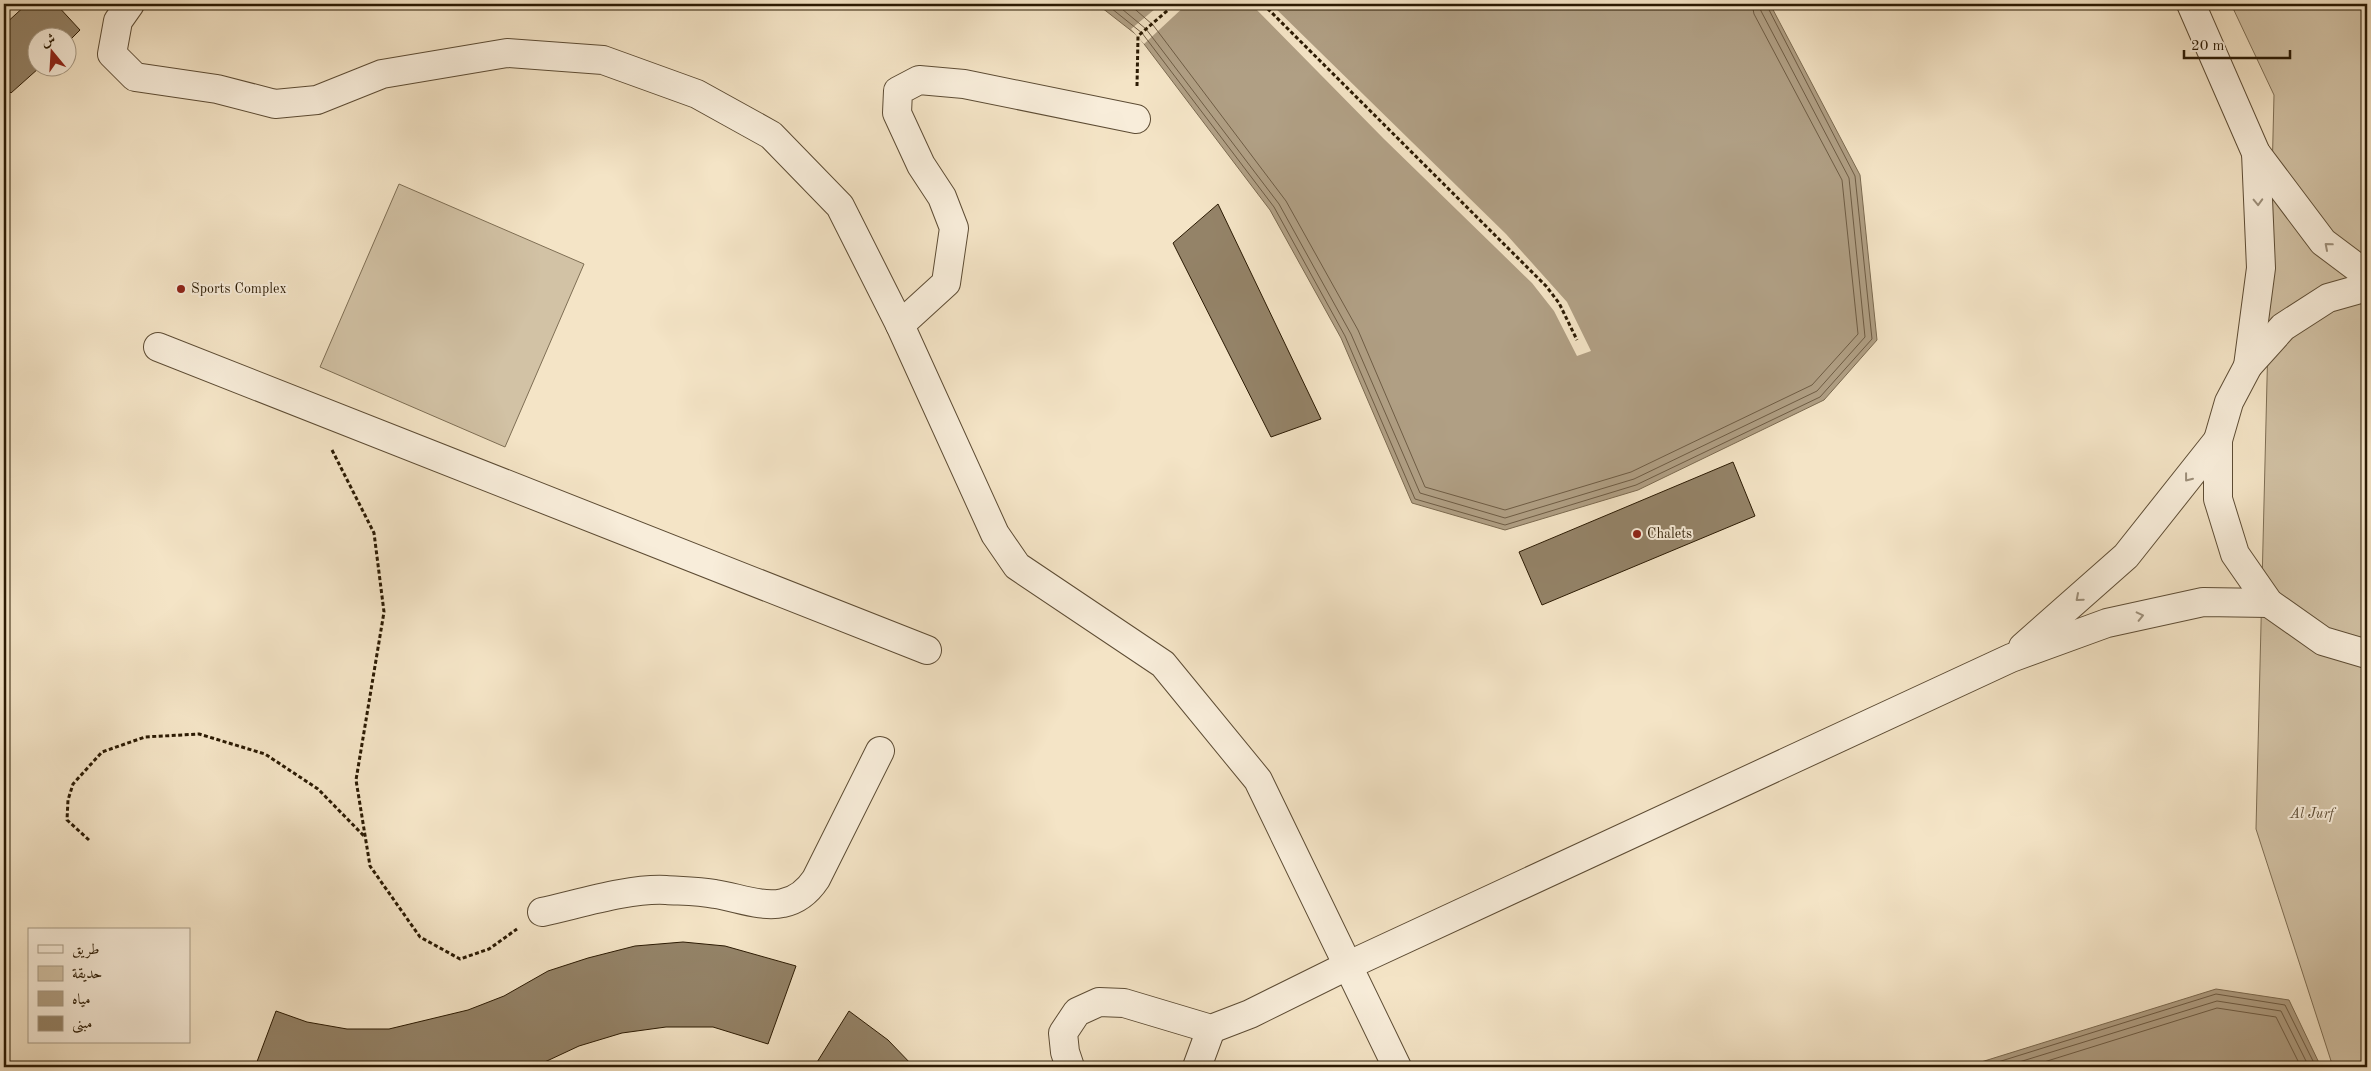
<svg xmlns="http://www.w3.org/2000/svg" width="2371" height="1071" font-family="'Old Standard TT',Amiri,serif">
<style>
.green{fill:#d2c2a5;stroke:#7e6e54}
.water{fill:#b09f84;stroke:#7b6a50}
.pier{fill:#f4e4c6}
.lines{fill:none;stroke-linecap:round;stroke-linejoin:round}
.shore{stroke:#6e5c44;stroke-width:1}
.building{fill:#948368;stroke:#2b1a03}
.minor-casing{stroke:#5d4c34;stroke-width:30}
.path{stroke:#2b1a03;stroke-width:3;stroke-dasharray:4 2.5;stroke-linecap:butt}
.minor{stroke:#f8edda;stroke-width:28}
.oneway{stroke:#9c8e79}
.poi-dot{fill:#8f2418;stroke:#f8edda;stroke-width:2}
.labels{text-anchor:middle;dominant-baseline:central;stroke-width:4;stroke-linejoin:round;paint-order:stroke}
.poi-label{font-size:14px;fill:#2b1a03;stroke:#f8edda;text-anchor:start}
.park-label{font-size:14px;font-style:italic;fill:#5d4c34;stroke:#f8edda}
</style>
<rect width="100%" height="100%" fill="#f4e4c6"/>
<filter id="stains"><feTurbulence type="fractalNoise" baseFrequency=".004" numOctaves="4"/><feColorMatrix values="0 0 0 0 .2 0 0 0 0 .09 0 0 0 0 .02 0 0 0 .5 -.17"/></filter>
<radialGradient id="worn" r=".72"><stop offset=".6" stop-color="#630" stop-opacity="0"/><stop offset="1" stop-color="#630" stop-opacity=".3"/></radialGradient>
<g class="green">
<polygon points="2231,4 2367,4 2367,1067 2333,1067 2256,829 2274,95"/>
<polygon points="399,184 584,264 505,447 320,367"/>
</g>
<g class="water">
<polygon points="1097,4 1770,4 1860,175 1877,340 1824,400 1638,490 1505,530 1412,503 1341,338 1270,210 1138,36"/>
<polygon points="2216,989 2289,1000 2321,1067 1965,1067"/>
</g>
<g class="pier">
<polygon points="1161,4 1187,4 1144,44 1131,29"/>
<polygon points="1251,4 1271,4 1506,234 1567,302 1591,351 1577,356 1554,311 1532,283 1384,139"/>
</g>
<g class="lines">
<g class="shore">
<polyline points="1106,4 1142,33 1274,207 1345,336 1415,499 1505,525 1636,485 1820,397 1872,339 1855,176 1766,4"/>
<polyline points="1116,4 1146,29 1279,204 1351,334 1420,493 1505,518 1634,479 1817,391 1865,337 1849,178 1761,11 1759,4"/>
<polyline points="1129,4 1153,25 1286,201 1358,330 1425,487 1505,510 1631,472 1812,385 1858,334 1842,180 1754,14 1752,4"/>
<polyline points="1982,1067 2216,994 2285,1005 2316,1067"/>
<polyline points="2003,1067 2217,1001 2281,1011 2309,1067"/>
<polyline points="2028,1067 2217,1008 2276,1017 2301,1067"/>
</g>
</g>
<g class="building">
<polygon points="27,4 56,4 80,30 68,42 68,38 38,38 39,68 11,93 4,86 4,25"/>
<polygon points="1218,204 1321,419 1271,437 1173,243"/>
<polygon points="1733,462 1755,516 1542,605 1519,552"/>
<polygon points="683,942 725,946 796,966 768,1044 713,1027 666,1027 622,1033 579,1046 534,1067 255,1067 276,1011 307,1022 347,1029 389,1029 468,1010 504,996 548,971 588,958 635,946"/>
<polygon points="849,1011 888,1040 914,1067 814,1067"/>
</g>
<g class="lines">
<defs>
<g id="minor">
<polyline points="130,4 118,21 112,54 135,77 217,89 275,104 317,100 382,74 507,53 603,60 697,94 771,135 840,206 900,325 995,534 1017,566 1163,664 1258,780 1397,1067"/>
<polyline points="2191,4 2256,153 2323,242 2367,275"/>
<polyline points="2367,287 2328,298 2283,327 2248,366 2229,402 2218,440 2218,499 2235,554 2269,603 2323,641 2367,654"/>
<polyline points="900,325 946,283 954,228 942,197 921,165 897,113 898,91 919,80 964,84 1136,119"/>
<polyline points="158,347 927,650"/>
<polyline points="2248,366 2261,268 2256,153"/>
<polyline points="2023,647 2126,556 2218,440"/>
<path d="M542,912c37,-8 87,-24 124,-22 16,1 33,1 49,4 21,3 47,14 68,9 15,-3 25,-12 33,-24l64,-128"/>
<polyline points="1070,1067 1065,1052 1063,1033 1077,1012 1099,1002 1124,1003 1211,1029 1250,1014 1349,965 2011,658 2107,623 2203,602 2269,603"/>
<polyline points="1197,1067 1211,1029"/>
</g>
</defs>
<use href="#minor" class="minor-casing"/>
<g class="path">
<polyline points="1263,4 1546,286 1559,303 1577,340"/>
<polyline points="1137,86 1138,36 1175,4"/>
<polyline points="332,450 374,533 384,612 356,780 370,866 420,937 460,959 489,949 517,929"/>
<polyline points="89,840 67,820 68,800 73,784 102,752 145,737 199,734 265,754 318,789 365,837"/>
</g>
<use href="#minor" class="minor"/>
</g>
<defs><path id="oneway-chevron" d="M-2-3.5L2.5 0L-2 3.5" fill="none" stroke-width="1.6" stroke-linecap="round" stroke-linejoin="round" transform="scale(1.25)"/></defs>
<g class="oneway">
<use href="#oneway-chevron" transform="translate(2258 202) rotate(88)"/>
<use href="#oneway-chevron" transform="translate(2328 246) rotate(-139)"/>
<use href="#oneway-chevron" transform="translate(2188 478) rotate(128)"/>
<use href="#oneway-chevron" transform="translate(2079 598) rotate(139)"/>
<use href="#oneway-chevron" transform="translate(2140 616) rotate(-13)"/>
</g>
<g class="poi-dot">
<circle cx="181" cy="289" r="5"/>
<circle cx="1637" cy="534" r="5"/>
</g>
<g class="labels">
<g class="poi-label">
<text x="191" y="289">Sports Complex</text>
<text x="1647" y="534">Chalets</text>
</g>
<g class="park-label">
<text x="2312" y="814">Al Jurf</text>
</g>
</g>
<rect width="2371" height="1071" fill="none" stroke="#f4e4c6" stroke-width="20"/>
<rect x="5" y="5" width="2361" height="1061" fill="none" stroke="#2b1a03" stroke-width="2.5"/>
<rect x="10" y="10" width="2351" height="1051" fill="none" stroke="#2b1a03"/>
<rect x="28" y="928" width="162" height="115" fill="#f8edda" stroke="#a69984"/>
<rect x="38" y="945" width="25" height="8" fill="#f8edda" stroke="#a69984"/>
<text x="72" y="954" font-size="15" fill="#2b1a03">طريق</text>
<rect x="38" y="966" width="25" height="15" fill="#d2c2a5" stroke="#a69984"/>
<text x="72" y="978" font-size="15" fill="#2b1a03">حديقة</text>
<rect x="38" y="991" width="25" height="15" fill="#b09f84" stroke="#a69984"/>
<text x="72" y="1004" font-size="15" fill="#2b1a03">مياه</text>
<rect x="38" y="1016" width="25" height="15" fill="#948368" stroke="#a69984"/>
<text x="72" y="1028" font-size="15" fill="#2b1a03">مبنى</text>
<g transform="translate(52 52) rotate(342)"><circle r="24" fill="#f8edda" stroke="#a69984"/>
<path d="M0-4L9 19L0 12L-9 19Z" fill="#8f2418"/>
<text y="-8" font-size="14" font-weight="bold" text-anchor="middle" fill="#2b1a03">ش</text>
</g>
<path d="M2184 50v8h106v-8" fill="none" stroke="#2b1a03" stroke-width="2.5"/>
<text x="2191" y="50" font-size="15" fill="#2b1a03" stroke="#f8edda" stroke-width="4" paint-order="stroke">20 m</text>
<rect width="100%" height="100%" filter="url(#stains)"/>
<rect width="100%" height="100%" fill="url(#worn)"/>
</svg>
